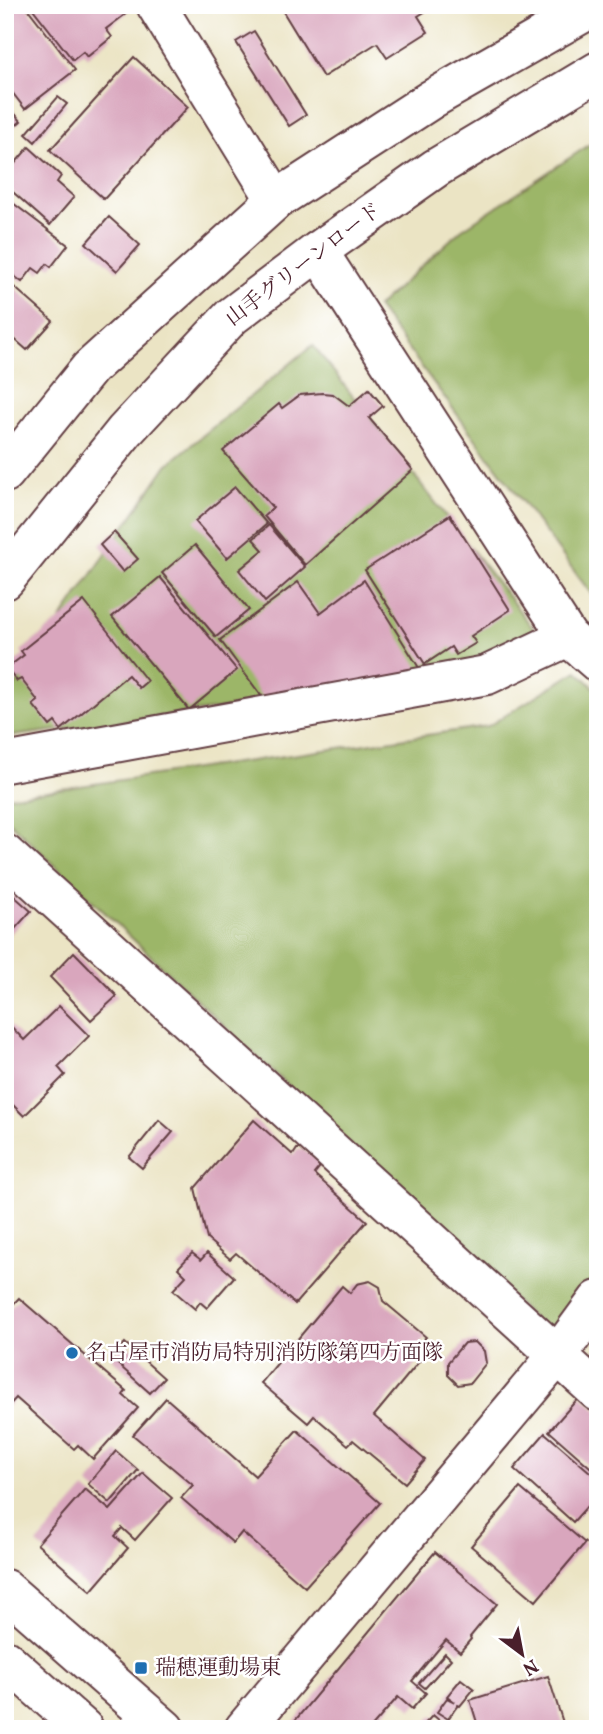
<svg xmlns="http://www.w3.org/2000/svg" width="603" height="1734" font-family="Vollkorn,'Noto Serif JP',serif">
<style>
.forest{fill:#9cb667;stroke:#736a49;stroke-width:2}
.building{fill:#d9a6bd}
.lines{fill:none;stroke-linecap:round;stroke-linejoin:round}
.minor-casing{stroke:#623d42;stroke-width:42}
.tertiary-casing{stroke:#623d42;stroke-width:42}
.primary-casing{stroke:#623d42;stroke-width:42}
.minor{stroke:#fff;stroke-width:38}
.tertiary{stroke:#fff;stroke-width:38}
.primary{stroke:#fff;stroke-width:38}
.poi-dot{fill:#1f6fb2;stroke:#fff;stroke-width:2.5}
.labels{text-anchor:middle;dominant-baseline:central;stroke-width:5;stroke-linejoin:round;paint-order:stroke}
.street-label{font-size:21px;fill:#4a1f2b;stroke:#fff}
.poi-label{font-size:21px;fill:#4a1f2b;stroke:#fff;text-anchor:start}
</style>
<rect width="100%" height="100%" fill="#fff"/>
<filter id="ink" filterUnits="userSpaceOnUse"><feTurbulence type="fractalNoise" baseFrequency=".0143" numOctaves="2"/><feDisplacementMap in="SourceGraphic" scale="14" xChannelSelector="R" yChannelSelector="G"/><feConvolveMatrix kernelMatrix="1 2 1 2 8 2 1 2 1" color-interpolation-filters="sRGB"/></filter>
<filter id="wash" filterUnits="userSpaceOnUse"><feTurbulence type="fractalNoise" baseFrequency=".00686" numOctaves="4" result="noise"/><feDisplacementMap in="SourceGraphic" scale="28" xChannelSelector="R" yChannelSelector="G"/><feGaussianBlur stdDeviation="1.57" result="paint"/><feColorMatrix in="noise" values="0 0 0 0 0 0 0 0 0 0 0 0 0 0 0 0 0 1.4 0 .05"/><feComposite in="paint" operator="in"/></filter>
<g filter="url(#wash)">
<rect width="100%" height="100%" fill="#ebe4c4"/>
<g class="forest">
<polygon points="598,139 598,603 377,307 461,230"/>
<polygon points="313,345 539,636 466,677 5,737 5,701 167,465"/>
<polygon points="577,671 598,691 598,1282 557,1341 5,818 5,797 488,726"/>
</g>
<g id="blocks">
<g class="building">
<polygon points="5,5 25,5 75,70 25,109 5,83"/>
<polygon points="30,5 121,5 127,13 106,29 112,37 87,57 83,52 73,60"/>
<polygon points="279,5 436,5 418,16 428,32 387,58 377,43 323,77"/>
<polygon points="254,31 306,115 289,126 236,42"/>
<polygon points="134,57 188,107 104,199 50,150"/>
<polygon points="58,97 67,104 35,142 26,134"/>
<polygon points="5,102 21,121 5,135"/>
<polygon points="29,147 61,176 57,182 74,197 50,225 5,185 5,175"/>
<polygon points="5,197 68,245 51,267 47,264 40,273 33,268 22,282 5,269"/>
<polygon points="109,217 140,245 117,271 86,243"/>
<polygon points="5,279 53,321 27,350 10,335 5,340"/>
<polygon points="369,389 383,406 369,418 413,470 305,565 264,516 273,508 223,451 279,404 282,408 300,395 322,393 333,394 349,406"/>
<polygon points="235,487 267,524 227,558 195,521"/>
<polygon points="450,515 510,610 471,636 476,643 456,655 451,647 425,664 365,570"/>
<polygon points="269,525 305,567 265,602 239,570 263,550 253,539"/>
<polygon points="114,532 138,559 123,572 100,545"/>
<polygon points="195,545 249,610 216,637 162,573"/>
<polygon points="160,577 237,670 189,710 112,617"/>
<polygon points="364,580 426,679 268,705 220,640 298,582 320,613"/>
<polygon points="84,601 147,681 139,688 128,675 61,730 55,722 50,726 33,705 38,701 21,679 17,681 7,668 24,655 21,651"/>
<polygon points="5,888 31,911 5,940"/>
<polygon points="74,952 117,996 91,1020 50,977"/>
<polygon points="59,1006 89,1036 58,1067 65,1075 24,1116 5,1097 5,1020 24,1040"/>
<polygon points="159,1120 173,1132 142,1168 129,1157"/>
<polygon points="254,1120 293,1155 297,1149 302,1149 318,1160 319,1168 314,1174 367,1221 295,1304 236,1253 230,1259 207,1239 195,1188"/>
<polygon points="192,1253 201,1260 207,1253 234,1277 207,1308 200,1302 195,1309 173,1290 186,1276 178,1268"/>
<polygon points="370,1281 380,1287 383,1301 426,1337 419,1345 427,1352 374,1416 425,1460 405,1483 353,1440 348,1445 314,1416 308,1423 261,1383 342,1286 350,1293 357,1284"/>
<polygon points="19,1298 126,1391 123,1395 138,1408 93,1459 78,1445 74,1449 16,1398 5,1410 5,1313"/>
<polygon points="475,1342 484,1351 486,1363 470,1383 458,1385 448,1375 448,1362 464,1343"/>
<polygon points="125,1343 164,1378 150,1393 111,1358"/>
<polygon points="581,1395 598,1410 598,1474 549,1431"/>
<polygon points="166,1398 255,1476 297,1430 380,1503 305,1587 242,1532 233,1543 181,1498 193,1485 133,1435"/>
<polygon points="545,1433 598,1479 598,1494 573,1522 514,1469"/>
<polygon points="116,1451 138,1470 110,1503 88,1484"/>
<polygon points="143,1473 172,1498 135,1540 122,1528 115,1536 128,1548 91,1591 37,1544 85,1489 110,1510"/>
<polygon points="520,1488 585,1543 536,1601 471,1546"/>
<polygon points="435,1552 497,1604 470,1637 471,1639 460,1652 446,1640 412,1681 426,1693 412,1709 398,1697 370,1729 288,1729"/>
<polygon points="445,1653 451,1659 425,1688 419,1683"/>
<polygon points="548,1676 565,1729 479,1729 470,1700"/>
<polygon points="461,1679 474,1689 460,1706 458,1705 448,1719 437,1712 447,1698 455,1702 447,1696"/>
<polygon points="433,1715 449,1729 420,1729"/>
</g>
</g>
</g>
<g filter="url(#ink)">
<use href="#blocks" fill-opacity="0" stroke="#623d42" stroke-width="2"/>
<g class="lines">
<defs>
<g id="minor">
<polyline points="156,5 276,200"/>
<polyline points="318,251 568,637 598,663"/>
<polyline points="5,763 487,675 568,637"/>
<polyline points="5,854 598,1392"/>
<polyline points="244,1729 557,1356 598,1300"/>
</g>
<g id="tertiary">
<polyline points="5,473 90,368 276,200 432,99 597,5"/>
<polyline points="5,580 125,431 232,316 318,251 436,168 598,71"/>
</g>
<g id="primary">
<polyline points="5,1589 165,1729"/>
<polyline points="5,1659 84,1729"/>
</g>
</defs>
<use href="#minor" class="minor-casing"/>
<use href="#tertiary" class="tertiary-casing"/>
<use href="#primary" class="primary-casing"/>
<use href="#minor" class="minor"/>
<use href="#tertiary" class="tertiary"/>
<use href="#primary" class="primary"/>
</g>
</g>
<g class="poi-dot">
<circle cx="72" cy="1353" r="7"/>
<rect x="134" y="1661" width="14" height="14" rx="3.5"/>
</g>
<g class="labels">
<g class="street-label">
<text transform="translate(304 265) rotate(-37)">山手グリーンロード</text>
</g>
<g class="poi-label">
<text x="86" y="1353">名古屋市消防局特別消防隊第四方面隊</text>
<text x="155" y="1668">瑞穂運動場東</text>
</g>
</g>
<rect width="603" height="1734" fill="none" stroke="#fff" stroke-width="28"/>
<g transform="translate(522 1654) rotate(148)" stroke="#ffffff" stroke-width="5" paint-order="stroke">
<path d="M0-5L12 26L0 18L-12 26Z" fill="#4a1f2b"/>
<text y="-10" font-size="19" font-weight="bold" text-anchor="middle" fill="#4a1f2b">N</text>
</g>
</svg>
